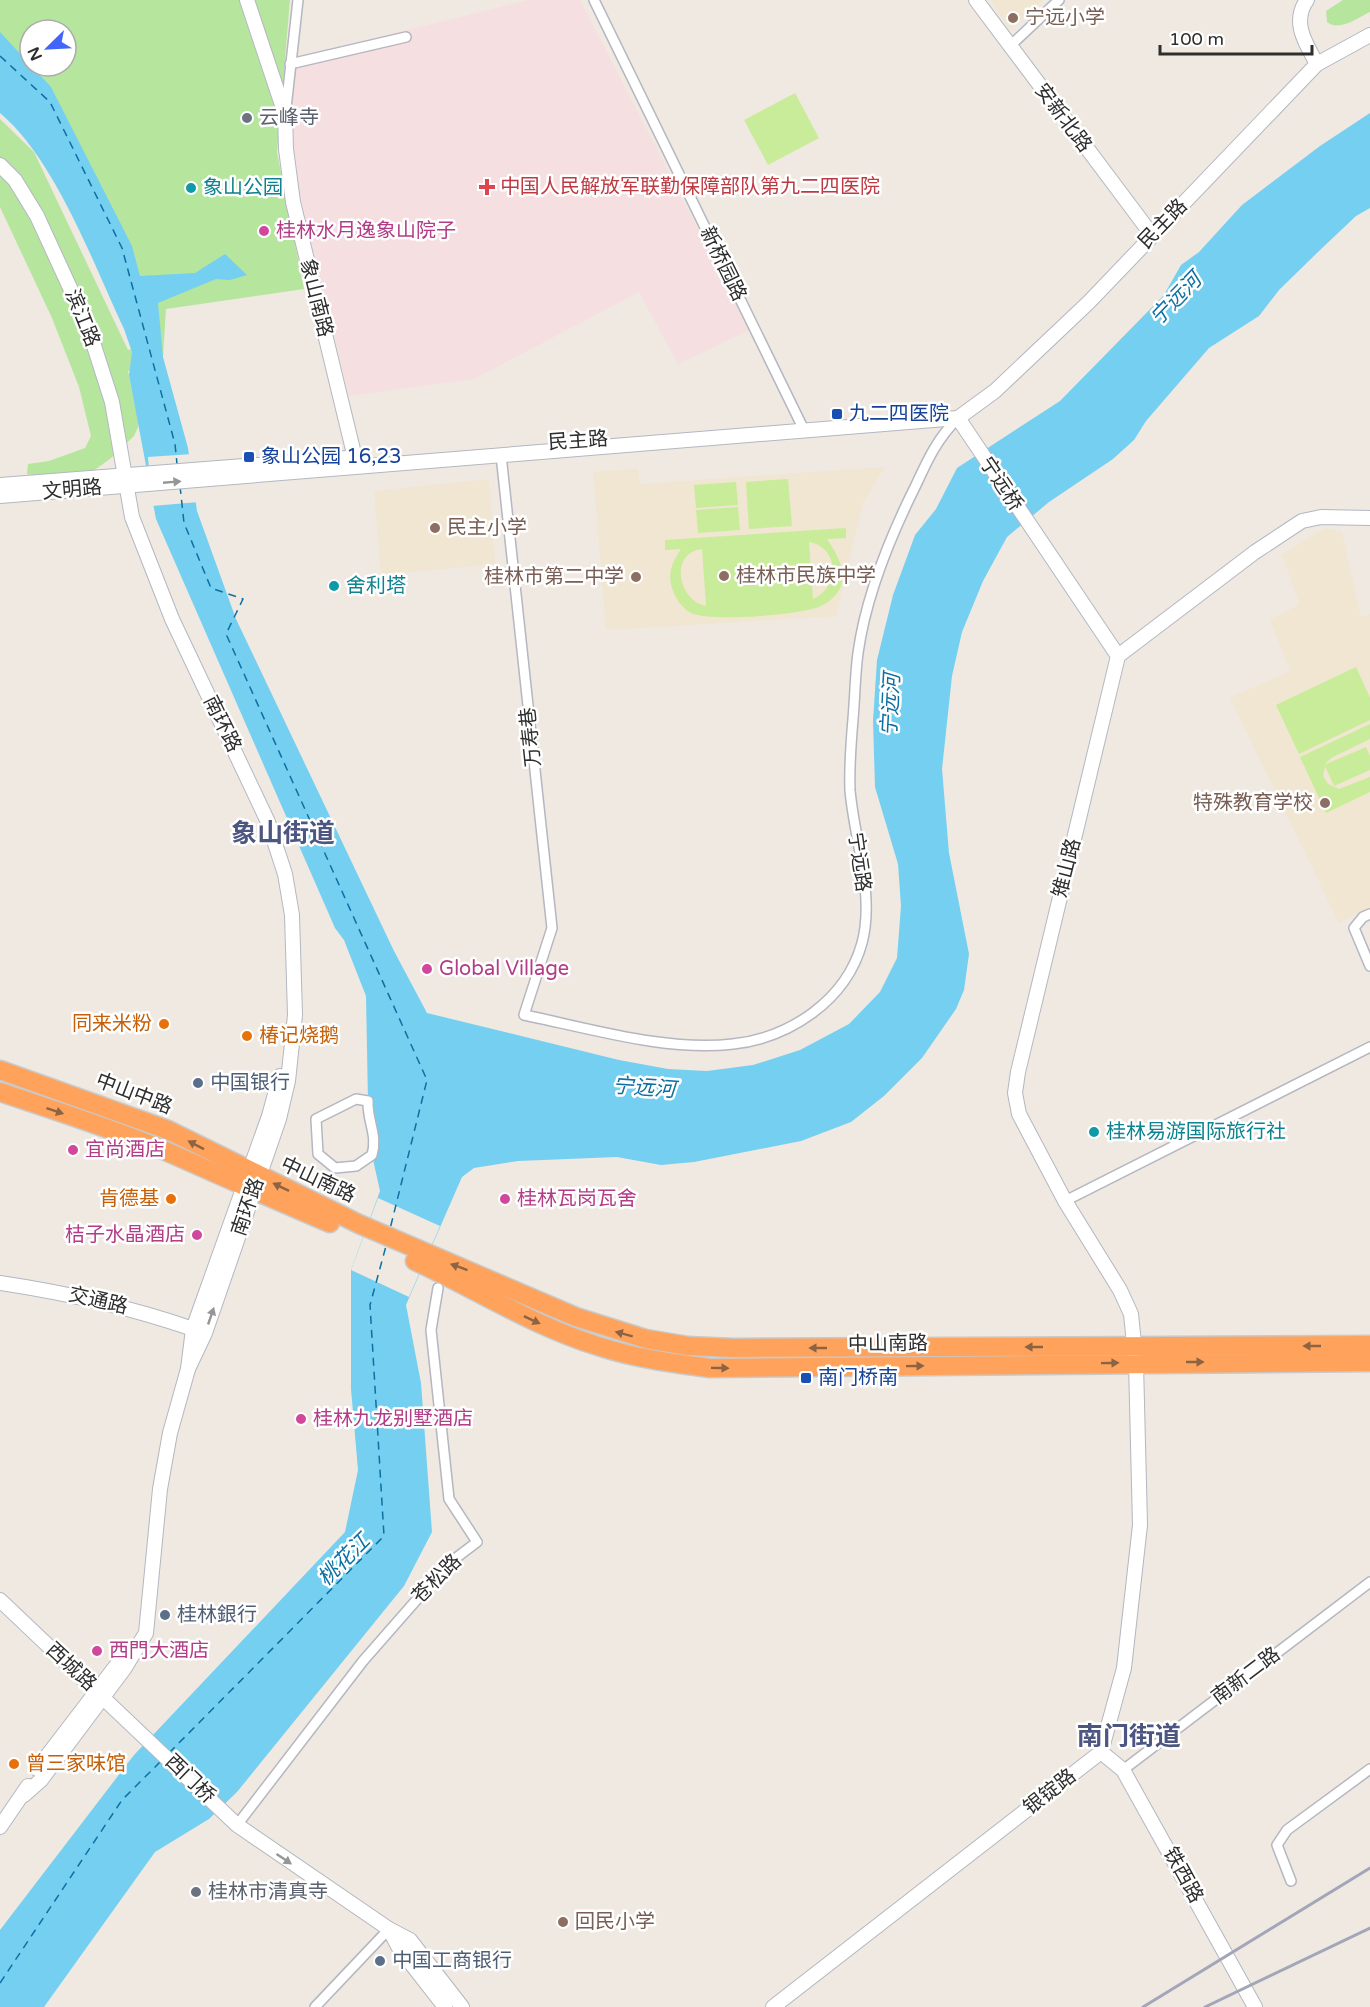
<svg xmlns="http://www.w3.org/2000/svg" width="1370" height="2007" font-family="'Varela Round','Noto Sans SC',sans-serif">
<style>
.education{fill:#f0e6d1}
.medical{fill:#f5dfe0}
.green{fill:#b6e59e;fill-rule:evenodd}
.pitch{fill:#c9ec9a;fill-rule:evenodd}
.water{fill:#75cff0}
.pier{fill:#efe9e1}
.lines{fill:none;stroke-linecap:round;stroke-linejoin:round}
.ferry{stroke:#0d6fa3;stroke-width:1.5;stroke-dasharray:8 6;stroke-linecap:butt}
.street-casing{stroke:#b4b7c1;stroke-width:12}
.secondary-casing{stroke:#b4b7c1;stroke-width:16}
.highway-casing{stroke:#c9c9c9;stroke-width:21}
.street{stroke:#fff;stroke-width:9}
.secondary{stroke:#fff;stroke-width:14}
.highway{stroke:#ffa35c;stroke-width:18}
.rail{stroke:#a3a6b8;stroke-width:3}
.oneway{fill:#969696}
.oneway2{fill:#8c6343}
.education-dot{fill:#8d6e63;stroke:#fff;stroke-width:2}
.worship-dot{fill:#6b7280;stroke:#fff;stroke-width:2}
.health-dot{fill:#e0444e;stroke:#fff;stroke-width:2}
.culture-dot{fill:#0f9aa8;stroke:#fff;stroke-width:2}
.hotel-dot{fill:#d1479c;stroke:#fff;stroke-width:2}
.transit-dot{fill:#1a4fb4;stroke:#fff;stroke-width:2}
.food-dot{fill:#e8710a;stroke:#fff;stroke-width:2}
.service-dot{fill:#5c6f8a;stroke:#fff;stroke-width:2}
.labels{text-anchor:middle;dominant-baseline:central;stroke-width:5;stroke-linejoin:round;paint-order:stroke}
.education-label{font-size:20px;fill:#785e54;stroke:#fff;text-anchor:start}
.worship-label{font-size:20px;fill:#5b616d;stroke:#fff;text-anchor:start}
.street-label{font-size:20px;fill:#2e2e2e;stroke:#fff}
.health-label{font-size:20px;fill:#be3a42;stroke:#fff;text-anchor:start}
.culture-label{font-size:20px;fill:#0d838f;stroke:#fff;text-anchor:start}
.hotel-label{font-size:20px;fill:#b23c85;stroke:#fff;text-anchor:start}
.transit-label{font-size:20px;fill:#164399;stroke:#fff;text-anchor:start}
.food-label{font-size:20px;fill:#c56008;stroke:#fff;text-anchor:end}
.service-label{font-size:20px;fill:#4e5e75;stroke:#fff;text-anchor:start}
.water-label{font-size:21px;font-style:italic;fill:#0d6fa3;stroke:#fff}
.district-label{font-size:26px;font-weight:bold;fill:#4d5680;stroke:#fff}
</style>
<rect width="100%" height="100%" fill="#efe9e1"/>
<g class="education">
<polygon points="990,0 1043,0 1010,29"/>
<polygon points="885,467 863,503 836,616 606,630 593,472 638,469 640,484"/>
<polygon points="489,479 495,564 381,575 374,491"/>
<polygon points="1325,528 1342,532 1361,617 1370,614 1370,907 1339,923 1230,698 1290,671 1270,620 1300,604 1282,555"/>
</g>
<polygon class="medical" points="530,0 580,0 750,330 678,364 639,292 474,379 349,396 295,175 291,123 296,57"/>
<g class="green">
<path d="M0,0h290l-13,152 27,137 -138,20 -3,48 -35,14 11,54 -5,11 -24,23 -17,12 -51,6 -15,-3 1,-10 21,-3 36,-13 6,-12 -12,-49 -27,-69 -52,-111v-88l34,33 94,198 26,-10 -154,-298zM30,30h36v36h-36z"/>
<path d="M1343,0h27v12c-13,6 -31,20 -43,10l-1,-11z"/>
</g>
<g class="pitch">
<polygon points="795,93 819,138 768,165 744,120"/>
<polygon points="788,479 792,526 749,529 746,482"/>
<polygon points="736,482 738,505 696,508 694,485"/>
<polygon points="738,507 740,530 698,533 696,510"/>
<path d="M846,528v10l-19,1c17,25 27,51 -8,68 -22,8 -107,15 -128,6 -9,-5 -16,-15 -19,-25 -5,-15 1,-27 9,-39l-16,1v-10zM809,542c31,6 31,45 4,57zM702,549l4,57c-28,-5 -37,-53 -4,-57z"/>
<polygon points="1356,667 1370,698 1370,720 1299,754 1276,705"/>
<polygon points="1370,724 1370,739 1331,758 1324,765 1366,747 1370,756 1370,770 1334,786 1325,766 1323,776 1328,784 1339,789 1370,777 1370,792 1326,813 1300,757"/>
</g>
<path class="water" d="M0,32l51,55 81,159 8,30 55,-3 30,-19 22,21 -17,5 -14,-1 -58,24 5,54 25,91 9,63 39,108 158,332 33,62 192,47 49,9 39,2 46,-6 47,-15 49,-26 31,-32 17,-34 4,-52 -3,-42 -23,-77 -2,-66 4,-61 16,-65 22,-60 21,-26 21,-41 103,-67 104,-106 17,-30 18,-13 43,-47 78,-59 50,-33v95l-14,8 -37,35 -40,39 -20,26 -50,32 -63,73 -12,19 -21,19 -64,43 -42,35 -24,44 -21,51 -10,44 -10,93 7,84 20,101 -5,36 -8,19 -34,49 -38,38 -33,26 -50,19 -107,21 -33,3 -44,-8 -99,4 -44,7 -12,9 -56,128 15,78 11,149 -28,54 -167,206 -28,27 -54,33 -111,155h-44v-77l134,-175 211,-223 13,-62 -7,-81v-119l29,-79 -8,-36 -4,-54 -2,-105 -22,-56 -9,-12 -179,-409 -27,-144 3,-23 -8,-23c-31,-66 -69,-170 -124,-216z"/>
<g class="pier">
<polygon points="192,454 199,502 152,506 148,457"/>
<polygon points="378,1198 440,1226 409,1297 351,1270"/>
</g>
<g class="lines">
<g class="ferry">
<polyline points="0,56 50,102 122,248 175,444 177,464"/>
<polyline points="180,486 184,523 211,588 243,599 226,634 427,1080 390,1229"/>
<polyline points="169,1753 384,1536 370,1305 386,1246"/>
<polyline points="0,1983 122,1800 161,1761"/>
</g>
<defs>
<g id="street">
<polyline points="594,0 804,430"/>
<polyline points="1009,47 1059,0"/>
<polyline points="290,64 406,37"/>
<polyline points="286,108 298,0"/>
<path d="M501,455l51,473 -28,87c65,13 143,37 209,29 56,-6 113,-43 129,-101 13,-49 -8,-104 -12,-153 -1,-24 1,-47 3,-71 2,-22 2,-44 5,-66 8,-58 32,-116 58,-168 12,-26 21,-46 42,-67"/>
<polyline points="1370,914 1363,917 1354,928 1370,966"/>
<path d="M356,1099l12,2c-1,20 10,34 4,54l-16,11 -21,2 -17,-14 -2,-35z"/>
<polyline points="1065,1201 1370,1047"/>
<polyline points="1123,1770 1370,1582"/>
<polyline points="237,1825 363,1661 448,1564 477,1542 449,1499 431,1330 438,1288"/>
<polyline points="1291,1881 1277,1845 1287,1830 1370,1769"/>
<polyline points="315,2007 389,1929"/>
</g>
<g id="secondary">
<polyline points="247,0 285,114 286,149 293,202 355,458"/>
<polyline points="976,0 1152,235"/>
<path d="M1307,0c-16,22 -1,44 10,64"/>
<polyline points="0,165 15,180 37,216 88,327 112,402 132,517 172,619 268,822 285,874 292,915 295,1015 288,1081 279,1119 205,1333 188,1369"/>
<polyline points="958,418 1118,656"/>
<polyline points="0,485 360,457"/>
<polyline points="0,496 958,418 995,391 1089,302 1317,64 1370,35"/>
<path d="M0,1283c67,10 129,24 193,46"/>
<polyline points="0,1600 237,1825 389,1929 399,1948 445,2007"/>
<polyline points="1101,1752 1123,1770 1255,2007"/>
<polyline points="37,1769 122,1658"/>
<polyline points="24,1795 41,1780 124,1669 146,1633 160,1489 170,1433 188,1369 193,1329 269,1116 280,1076"/>
<polyline points="0,1827 28,1786"/>
<polyline points="389,1929 410,1940 462,2007"/>
<polyline points="773,2007 1101,1752 1124,1668 1140,1525 1136,1363 1131,1314 1120,1290 1065,1201 1019,1114 1015,1093 1018,1072 1118,656 1255,552 1302,521 1321,517 1370,518"/>
</g>
<g id="highway">
<polyline points="0,1070 168,1130 359,1224 576,1317 646,1339 688,1346 734,1348 1370,1345"/>
<path d="M0,1092c54,18 108,35 161,57 56,25 112,50 169,74"/>
<path d="M415,1261c61,28 118,65 183,85 36,12 74,17 112,22l660,-6"/>
</g>
</defs>
<use href="#street" class="street-casing"/>
<use href="#secondary" class="secondary-casing"/>
<use href="#highway" class="highway-casing"/>
<use href="#street" class="street"/>
<use href="#secondary" class="secondary"/>
<use href="#highway" class="highway"/>
<g class="rail">
<polyline points="1143,2007 1370,1868"/>
<polyline points="1205,2007 1370,1928"/>
</g>
</g>
<defs><path id="oneway-solid" d="M-6-.8H1V-3.2L6.5 0L1 3.2V.8H-6Z" transform="scale(1.5)"/></defs>
<g class="oneway">
<use href="#oneway-solid" transform="translate(172 482) rotate(-5)"/>
<use href="#oneway-solid" transform="translate(211 1316) rotate(-71)"/>
<use href="#oneway-solid" transform="translate(284 1859) rotate(34)"/>
</g>
<g class="oneway2">
<use href="#oneway-solid" transform="translate(55 1111) rotate(18)"/>
<use href="#oneway-solid" transform="translate(196 1145) rotate(-153)"/>
<use href="#oneway-solid" transform="translate(281 1187) rotate(-154)"/>
<use href="#oneway-solid" transform="translate(459 1267) rotate(-160)"/>
<use href="#oneway-solid" transform="translate(532 1320) rotate(25)"/>
<use href="#oneway-solid" transform="translate(624 1334) rotate(-165)"/>
<use href="#oneway-solid" transform="translate(1312 1346) rotate(180)"/>
<use href="#oneway-solid" transform="translate(1034 1347) rotate(180)"/>
<use href="#oneway-solid" transform="translate(818 1348) rotate(180)"/>
<use href="#oneway-solid" transform="translate(1195 1362)"/>
<use href="#oneway-solid" transform="translate(1110 1363) rotate(-1)"/>
<use href="#oneway-solid" transform="translate(915 1366) rotate(-1)"/>
<use href="#oneway-solid" transform="translate(720 1368) rotate(1)"/>
</g>
<g class="education-dot">
<circle cx="1013" cy="18" r="6"/>
<circle cx="435" cy="528" r="6"/>
<circle cx="724" cy="576" r="6"/>
<circle cx="636" cy="577" r="6"/>
<circle cx="1325" cy="803" r="6"/>
<circle cx="563" cy="1922" r="6"/>
</g>
<g class="worship-dot">
<circle cx="247" cy="118" r="6"/>
<circle cx="196" cy="1892" r="6"/>
</g>
<path class="health-dot" d="M484 178h6v6h6v6h-6v6h-6v-6h-6v-6h6z"/>
<g class="culture-dot">
<circle cx="191" cy="188" r="6"/>
<circle cx="334" cy="586" r="6"/>
<circle cx="1094" cy="1132" r="6"/>
</g>
<g class="hotel-dot">
<circle cx="264" cy="231" r="6"/>
<circle cx="427" cy="969" r="6"/>
<circle cx="73" cy="1150" r="6"/>
<circle cx="505" cy="1199" r="6"/>
<circle cx="197" cy="1235" r="6"/>
<circle cx="301" cy="1419" r="6"/>
<circle cx="97" cy="1651" r="6"/>
</g>
<g class="transit-dot">
<rect x="831" y="408" width="12" height="12" rx="3"/>
<rect x="243" y="451" width="12" height="12" rx="3"/>
<rect x="800" y="1372" width="12" height="12" rx="3"/>
</g>
<g class="food-dot">
<circle cx="164" cy="1024" r="6"/>
<circle cx="247" cy="1036" r="6"/>
<circle cx="171" cy="1199" r="6"/>
<circle cx="14" cy="1764" r="6"/>
</g>
<g class="service-dot">
<circle cx="198" cy="1083" r="6"/>
<circle cx="165" cy="1615" r="6"/>
<circle cx="380" cy="1961" r="6"/>
</g>
<g class="labels">
<g class="education-label">
<text x="1025" y="18">宁远小学</text>
<text x="447" y="528">民主小学</text>
<text x="736" y="576">桂林市民族中学</text>
<text x="624" y="577" text-anchor="end">桂林市第二中学</text>
<text x="1313" y="803" text-anchor="end">特殊教育学校</text>
<text x="575" y="1922">回民小学</text>
</g>
<g class="worship-label">
<text x="259" y="118">云峰寺</text>
<text x="208" y="1892">桂林市清真寺</text>
</g>
<g class="street-label">
<text transform="translate(1063 118) rotate(53)">安新北路</text>
<text transform="translate(1163 224) rotate(-46)">民主路</text>
<text transform="translate(723 264) rotate(64)">新桥园路</text>
<text transform="translate(316 298) rotate(76)">象山南路</text>
<text transform="translate(82 318) rotate(68)">滨江路</text>
<text transform="translate(578 441) rotate(-4)">民主路</text>
<text transform="translate(1001 484) rotate(56)">宁远桥</text>
<text transform="translate(72 490) rotate(-5)">文明路</text>
<text transform="translate(222 724) rotate(64)">南环路</text>
<text transform="translate(531 737) rotate(-96)">万寿巷</text>
<text transform="translate(859 862) rotate(82)">宁远路</text>
<text transform="translate(1067 868) rotate(-76)">雉山路</text>
<text transform="translate(134 1094) rotate(21)">中山中路</text>
<text transform="translate(318 1180) rotate(25)">中山南路</text>
<text transform="translate(248 1207) rotate(-71)">南环路</text>
<text transform="translate(98 1301) rotate(13)">交通路</text>
<text transform="translate(888 1344) rotate(-1)">中山南路</text>
<text transform="translate(437 1579) rotate(-45)">苍松路</text>
<text transform="translate(71 1667) rotate(43)">西城路</text>
<text transform="translate(1246 1676) rotate(-37)">南新二路</text>
<text transform="translate(190 1779) rotate(44)">西门桥</text>
<text transform="translate(1050 1792) rotate(-38)">银锭路</text>
<text transform="translate(1183 1875) rotate(61)">铁西路</text>
</g>
<g class="health-label">
<text x="500" y="187">中国人民解放军联勤保障部队第九二四医院</text>
</g>
<g class="culture-label">
<text x="203" y="188">象山公园</text>
<text x="346" y="586">舍利塔</text>
<text x="1106" y="1132">桂林易游国际旅行社</text>
</g>
<g class="hotel-label">
<text x="276" y="231">桂林水月逸象山院子</text>
<text x="439" y="969">Global Village</text>
<text x="85" y="1150">宜尚酒店</text>
<text x="517" y="1199">桂林瓦岗瓦舍</text>
<text x="185" y="1235" text-anchor="end">桔子水晶酒店</text>
<text x="313" y="1419">桂林九龙别墅酒店</text>
<text x="109" y="1651">西門大酒店</text>
</g>
<g class="transit-label">
<text x="849" y="414">九二四医院</text>
<text x="261" y="457">象山公园 16,23</text>
<text x="818" y="1378">南门桥南</text>
</g>
<g class="food-label">
<text x="152" y="1024">同来米粉</text>
<text x="259" y="1036" text-anchor="start">椿记烧鹅</text>
<text x="159" y="1199">肯德基</text>
<text x="26" y="1764" text-anchor="start">曾三家味馆</text>
</g>
<g class="service-label">
<text x="210" y="1083">中国银行</text>
<text x="177" y="1615">桂林銀行</text>
<text x="392" y="1961">中国工商银行</text>
</g>
<g class="water-label">
<text transform="translate(1176 299) rotate(-46)">宁远河</text>
<text transform="translate(891 705) rotate(-87)">宁远河</text>
<text transform="translate(644 1088) rotate(4)">宁远河</text>
<text transform="translate(344 1560) rotate(-45)">桃花江</text>
</g>
<g class="district-label">
<text x="283" y="833">象山街道</text>
<text x="1129" y="1736">南门街道</text>
</g>
</g>
<g transform="translate(48 48) rotate(246)"><circle r="28" fill="#ffffff" stroke="#ababab" stroke-width="1.5"/>
<path d="M0-4.5L10 22L0 15L-10 22Z" fill="#4264fb"/>
<text y="-9" font-size="16" font-weight="bold" text-anchor="middle" fill="#2e2e2e">N</text>
</g>
<path d="M1160 45v9h152v-9" fill="none" stroke="#2e2e2e" stroke-width="3"/>
<text x="1169" y="45" font-size="18" fill="#2e2e2e" stroke="#ffffff" stroke-width="4.5" paint-order="stroke">100 m</text>
</svg>
